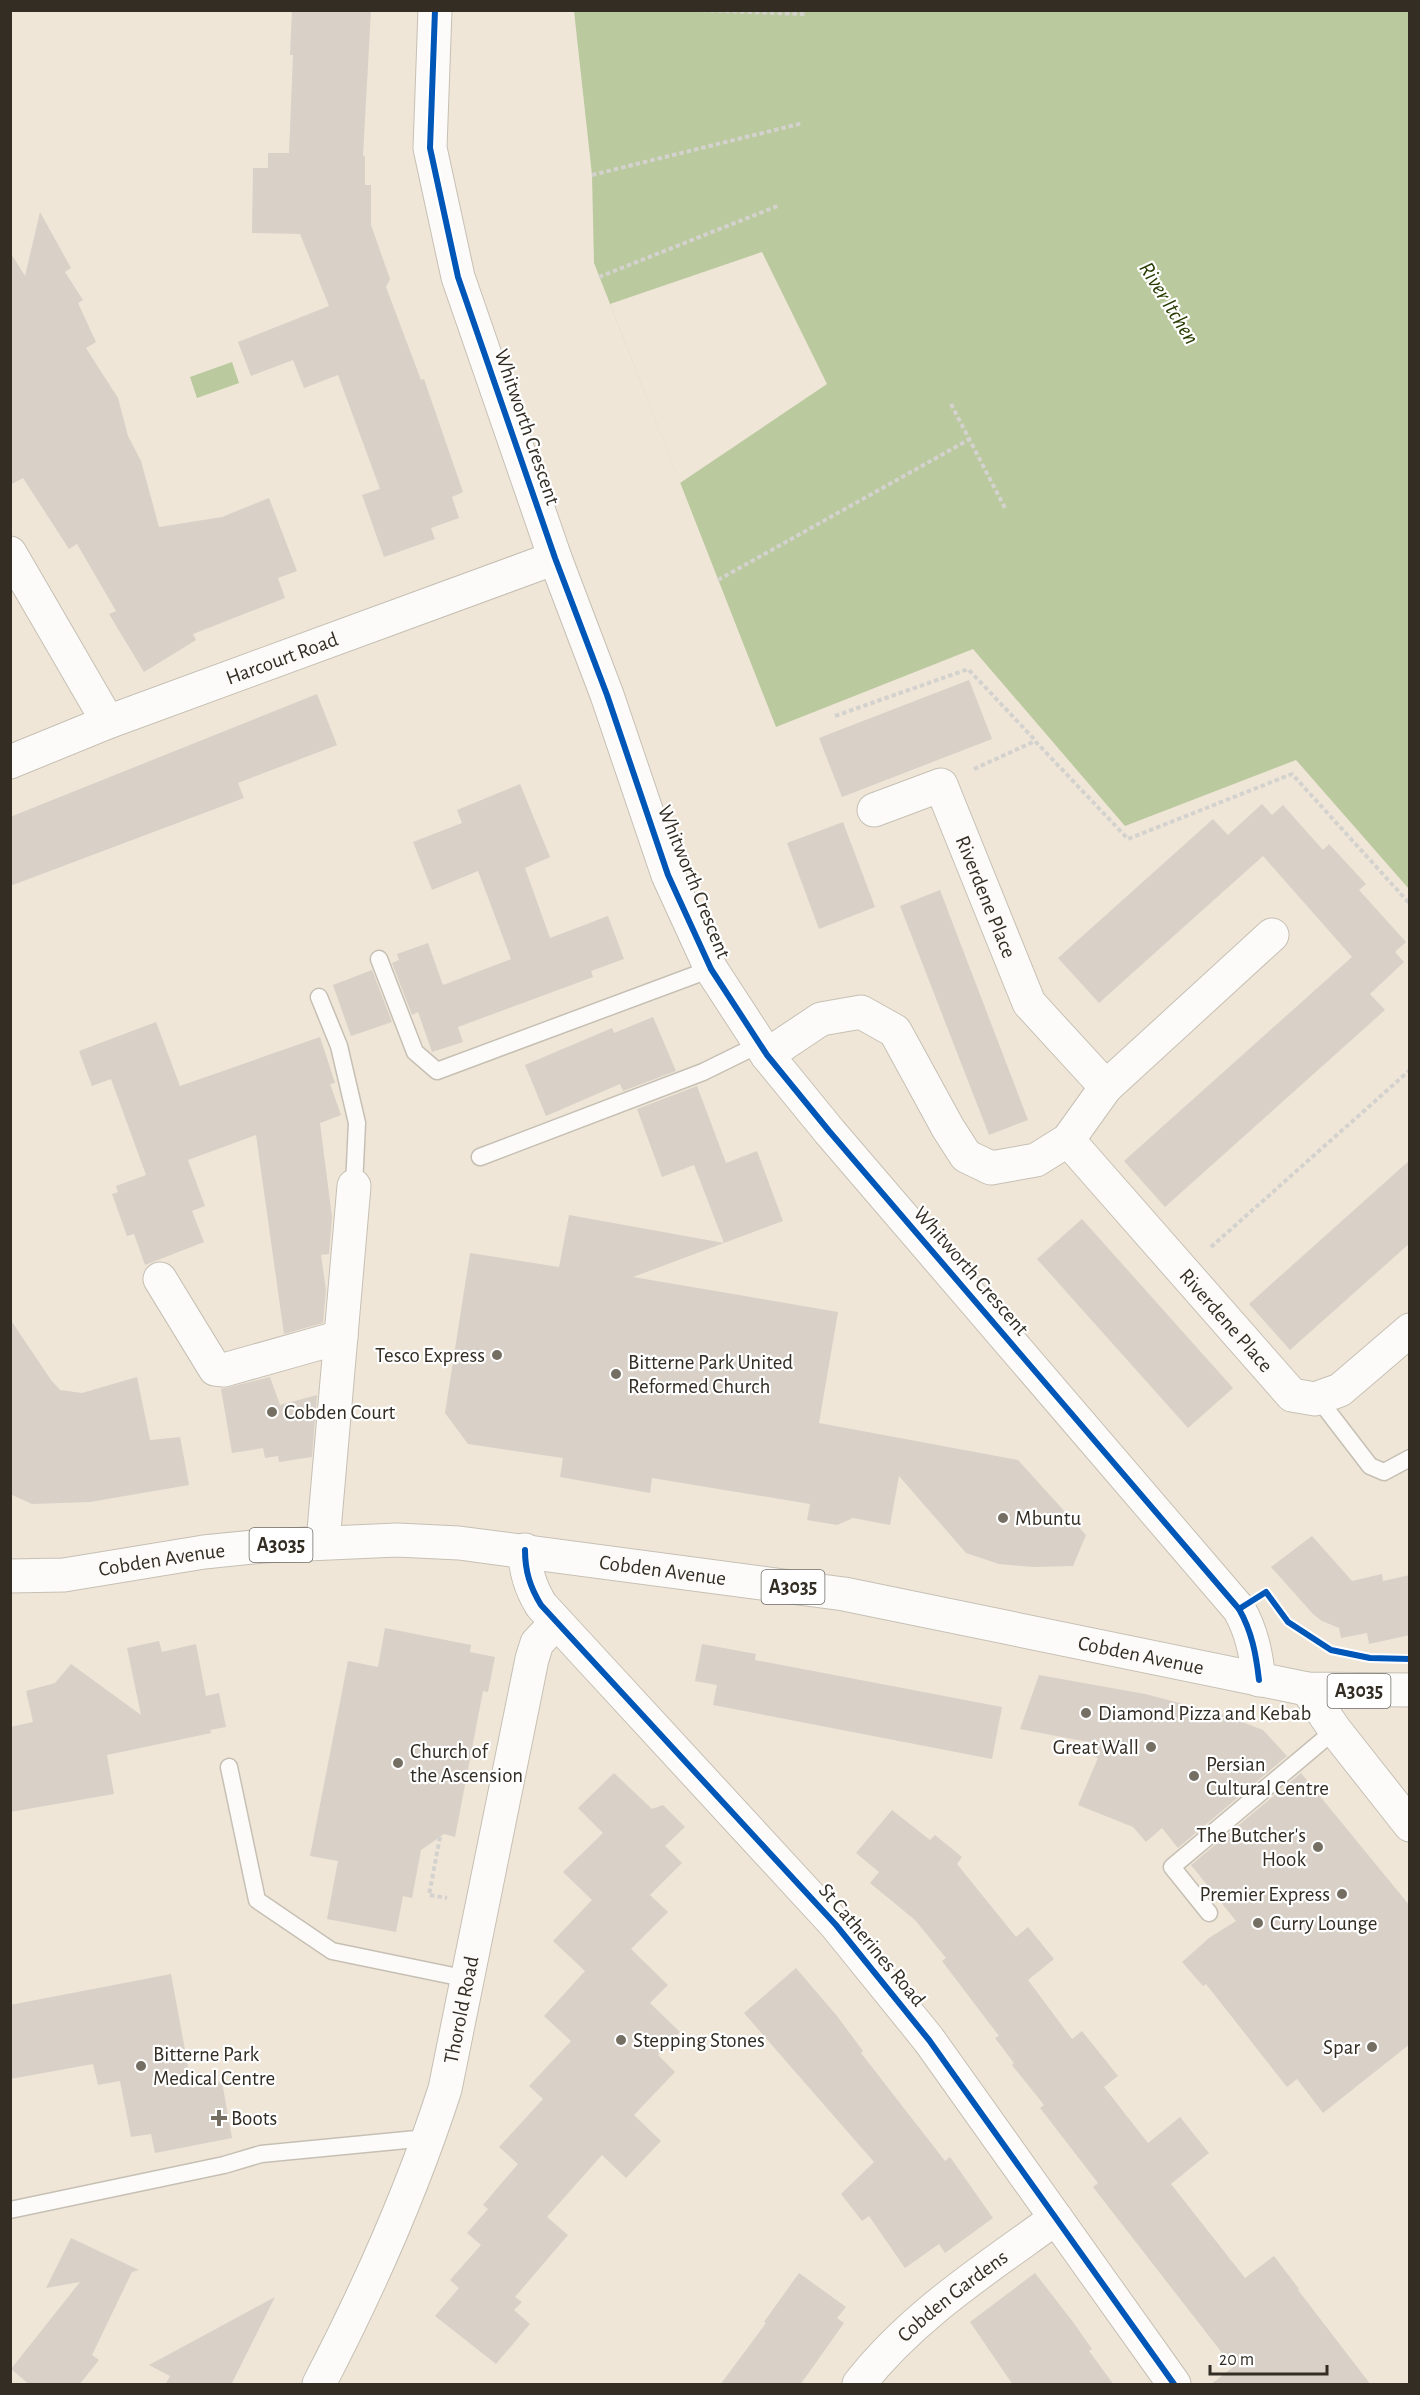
<svg xmlns="http://www.w3.org/2000/svg" width="1420" height="2395" font-family="'Alegreya Sans',sans-serif">
<style>
.water{fill:#bac99e}
.pier{fill:#efe6d8}
.building{fill:#d9d0c7}
.lines{fill:none;stroke-linecap:round;stroke-linejoin:round}
.service-casing{stroke:#c6c0b4;stroke-width:19}
.minor-casing{stroke:#c6c0b4;stroke-width:35}
.primary-casing{stroke:#c6c0b4;stroke-width:35}
.path{stroke:#d4d2ce;stroke-width:4;stroke-dasharray:4.5 3;stroke-linecap:butt}
.service{stroke:#fdfbf9;stroke-width:16}
.minor{stroke:#fdfbf9;stroke-width:33}
.primary{stroke:#fdfbf9;stroke-width:33}
.cycleway-casing{stroke:#fff;stroke-width:10}
.cycleway{stroke:#0057b8;stroke-width:6}
.poi-dot{fill:#756e63;stroke:#fff;stroke-width:2}
.labels{text-anchor:middle;dominant-baseline:central;stroke-width:4.5;stroke-linejoin:round;paint-order:stroke}
.shield{fill:#fff;stroke:#706c66;stroke-width:1.5}
.shield-label{font-size:20px;font-weight:bold;fill:#332d24}
.street-label{font-size:21px;fill:#332d24;stroke:#fff}
.poi-label{font-size:21px;fill:#332d24;stroke:#fff;text-anchor:start}
.water-label{font-size:22px;font-style:italic;fill:#273c00;stroke:#fff}
</style>
<rect width="100%" height="100%" fill="#efe6d8"/>
<g class="water">
<polygon points="574,11 1409,11 1409,889 1296,760 1125,826 973,649 776,727 594,263 592,175"/>
<polygon points="232,362 239,383 197,398 190,377"/>
</g>
<polygon class="pier" points="762,252 827,384 680,483 610,304"/>
<g class="building">
<polygon points="292,10 371,10 363,156 365,156 365,185 371,185 371,225 390,279 386,287 421,380 424,379 463,492 452,497 459,518 431,528 435,539 384,557 362,495 380,489 338,375 304,388 293,360 251,376 238,342 329,306 300,234 252,233 253,168 268,168 268,153 289,153 293,55 290,55"/>
<polygon points="40,212 71,268 65,272 83,300 78,303 96,342 86,348 118,398 128,436 141,461 159,527 222,517 269,498 297,571 278,578 285,598 193,634 196,640 144,672 109,614 116,611 77,544 69,549 23,478 10,485 10,252 25,276"/>
<polygon points="969,680 992,739 842,797 819,738"/>
<polygon points="317,694 337,745 238,783 244,798 10,886 10,817"/>
<polygon points="520,784 550,857 525,868 550,938 608,916 624,959 591,971 593,977 458,1027 463,1042 432,1052 418,1012 412,1015 392,963 399,960 397,954 428,943 443,985 511,959 478,871 432,890 413,842 462,823 457,810"/>
<polygon points="1262,804 1272,815 1283,805 1323,850 1329,844 1366,884 1359,890 1406,942 1395,952 1404,962 1370,994 1385,1010 1165,1207 1124,1161 1352,957 1263,856 1099,1003 1058,958 1213,819 1228,835"/>
<polygon points="843,822 875,907 819,929 787,843"/>
<polygon points="940,890 1028,1120 989,1135 900,906"/>
<polygon points="372,970 392,1022 351,1036 333,985"/>
<polygon points="653,1017 676,1071 623,1091 620,1084 546,1116 525,1065 612,1028 614,1033"/>
<polygon points="156,1022 180,1086 320,1037 335,1083 330,1084 341,1115 320,1123 332,1217 329,1254 321,1255 326,1290 323,1323 284,1334 256,1135 188,1160 205,1206 192,1211 204,1242 145,1265 134,1234 127,1236 112,1194 118,1192 116,1186 146,1175 111,1079 92,1086 79,1051"/>
<polygon points="697,1086 726,1163 757,1151 783,1221 633,1277 838,1312 819,1423 1018,1460 1086,1535 1073,1566 1033,1567 999,1564 966,1553 899,1476 890,1525 853,1518 837,1525 807,1520 810,1504 652,1478 650,1493 560,1477 563,1458 468,1444 445,1413 470,1253 559,1267 569,1215 724,1243 694,1165 662,1177 637,1109"/>
<polygon points="1410,1160 1410,1243 1290,1350 1249,1304"/>
<polygon points="1082,1219 1233,1388 1188,1428 1037,1259"/>
<polygon points="10,1319 51,1380 60,1390 82,1393 137,1377 150,1440 180,1437 189,1485 90,1502 32,1504 10,1494"/>
<polygon points="270,1377 280,1405 317,1395 312,1457 279,1462 278,1456 265,1458 263,1448 232,1453 221,1389"/>
<polygon points="1312,1536 1352,1581 1382,1574 1383,1581 1410,1575 1410,1635 1369,1644 1367,1633 1341,1638 1339,1628 1322,1621 1313,1614 1271,1567"/>
<polygon points="385,1628 471,1645 470,1652 495,1657 488,1692 483,1691 455,1837 444,1834 421,1850 412,1898 403,1896 396,1932 327,1919 338,1861 310,1856 348,1661 378,1667"/>
<polygon points="159,1641 162,1652 196,1644 206,1696 219,1693 226,1727 210,1730 211,1733 107,1755 114,1794 10,1812 10,1727 33,1722 26,1691 55,1683 71,1664 141,1715 127,1648"/>
<polygon points="702,1644 756,1654 755,1660 1002,1707 992,1759 713,1705 717,1685 695,1681"/>
<polygon points="1039,1675 1145,1694 1219,1713 1263,1730 1287,1756 1178,1848 1162,1828 1146,1842 1133,1827 1078,1805 1098,1758 1088,1754 1093,1743 1020,1729"/>
<polygon points="614,1773 652,1809 663,1805 685,1827 665,1846 682,1863 650,1895 668,1912 631,1949 668,1985 650,2003 680,2032 658,2055 675,2072 634,2115 661,2141 626,2178 602,2155 547,2217 568,2235 515,2297 522,2302 514,2310 530,2324 496,2364 435,2316 459,2288 450,2280 481,2245 467,2233 488,2209 483,2205 518,2164 499,2147 543,2099 529,2086 571,2041 544,2016 585,1971 553,1941 592,1900 563,1872 603,1833 578,1808"/>
<polygon points="1301,1773 1410,1906 1410,2044 1323,2113 1297,2079 1287,2087 1206,1984 1203,1986 1182,1962 1209,1938 1236,1921 1191,1865"/>
<polygon points="892,1810 930,1840 935,1835 962,1857 957,1864 1016,1937 1028,1927 1054,1959 1028,1980 1072,2039 1082,2031 1118,2076 1104,2087 1148,2143 1180,2117 1209,2153 1171,2184 1245,2278 1274,2256 1299,2289 1298,2290 1371,2385 1210,2385 1233,2367 1093,2187 1098,2183 1040,2108 1044,2105 1012,2065 1014,2063 995,2038 999,2036 942,1961 946,1958 915,1920 870,1883 879,1872 856,1853"/>
<polygon points="796,1968 837,2016 863,2051 861,2053 945,2161 950,2157 993,2218 945,2253 939,2244 905,2268 869,2216 862,2221 841,2194 874,2162 744,2013"/>
<polygon points="171,1974 192,2088 222,2082 232,2138 155,2153 151,2134 131,2137 120,2081 98,2085 93,2064 10,2079 10,2005"/>
<polygon points="71,2238 139,2270 132,2272 92,2355 99,2360 79,2385 30,2385 11,2369 80,2282 46,2288"/>
<polygon points="799,2273 846,2307 837,2318 844,2323 800,2385 720,2385 766,2323 764,2322"/>
<polygon points="1035,2273 1073,2322 1092,2349 1089,2351 1114,2385 1013,2385 970,2322"/>
<polygon points="275,2297 231,2385 165,2385 170,2376 149,2365"/>
</g>
<g class="lines">
<defs>
<g id="service">
<polyline points="379,959 415,1052 437,1071 711,969"/>
<polyline points="319,997 339,1046 357,1123 354,1186"/>
<polyline points="480,1157 703,1072 760,1044"/>
<polyline points="1317,1397 1370,1466 1384,1472 1410,1458"/>
<polyline points="229,1767 257,1900 332,1951 468,1979"/>
<polyline points="1209,1913 1172,1867 1335,1730"/>
<polyline points="10,2210 224,2165 261,2154 427,2138"/>
</g>
<g id="minor">
<path d="M435,10l-5,138 28,129 97,281 52,137 61,180 43,94 56,86 62,76 410,478c13,23 17,45 20,71"/>
<polyline points="10,553 108,722"/>
<path id="s1" d="M10,762l98,-40 447,-164"/>
<path id="s2" d="M874,810l67,-25 88,218 77,84"/>
<polyline points="767,1055 821,1019 861,1012 895,1031 948,1128 966,1156 991,1168 1036,1160 1068,1140 1106,1087 1272,935"/>
<path id="s3" d="M1068,1140l224,255 23,4 25,-9 70,-60"/>
<polyline points="160,1279 215,1369 224,1370 341,1337"/>
<polyline points="323,1542 354,1186"/>
<path d="M525,1550c0,21 5,37 16,55l295,320 93,115 245,344"/>
<polyline points="1307,1689 1335,1730 1410,1825"/>
<path id="s4" d="M319,2384c49,-94 93,-193 126,-295l87,-430 5,-16 19,-20"/>
<path id="s5" d="M859,2384c54,-69 127,-115 197,-166"/>
</g>
<g id="primary">
<path id="s6" d="M10,1576l54,-1 140,-23 59,-6 134,-6 62,3 385,51 463,95 103,1"/>
</g>
</defs>
<use href="#service" class="service-casing"/>
<use href="#minor" class="minor-casing"/>
<use href="#primary" class="primary-casing"/>
<g class="path">
<polyline points="695,10 805,14"/>
<polyline points="592,175 803,123"/>
<polyline points="599,277 780,205"/>
<polyline points="951,404 1005,508"/>
<polyline points="718,580 970,439"/>
<polyline points="835,716 968,669 1035,740"/>
<polyline points="974,769 1035,741 1128,839 1292,774 1410,904"/>
<polyline points="1211,1247 1410,1070"/>
<polyline points="440,1837 429,1895 447,1898"/>
</g>
<use href="#service" class="service"/>
<use href="#minor" class="minor"/>
<use href="#primary" class="primary"/>
<defs>
<g id="cycleway">
<path d="M435,10l-5,138 28,129 97,281 52,137 61,180 43,94 56,86 62,76 410,478c13,23 17,45 20,71"/>
<path d="M525,1550c0,21 5,37 16,55l295,320 93,115 245,344"/>
<polyline points="1239,1609 1266,1592 1288,1622 1331,1650 1370,1658 1410,1659"/>
</g>
</defs>
<use href="#cycleway" class="cycleway-casing"/>
<use href="#cycleway" class="cycleway"/>
</g>
<g class="poi-dot">
<circle cx="497" cy="1355" r="6"/>
<circle cx="616" cy="1374" r="6"/>
<circle cx="272" cy="1412" r="6"/>
<circle cx="1003" cy="1518" r="6"/>
<circle cx="1086" cy="1713" r="6"/>
<circle cx="1151" cy="1747" r="6"/>
<circle cx="398" cy="1763" r="6"/>
<circle cx="1194" cy="1776" r="6"/>
<circle cx="1318" cy="1847" r="6"/>
<circle cx="1342" cy="1894" r="6"/>
<circle cx="1258" cy="1923" r="6"/>
<circle cx="621" cy="2040" r="6"/>
<circle cx="1372" cy="2047" r="6"/>
<circle cx="141" cy="2066" r="6"/>
<path d="M216 2109h6v6h6v6h-6v6h-6v-6h-6v-6h6z"/>
</g>
<g class="labels">
<g class="shield">
<rect x="249.5" y="1528" width="63" height="34" rx="4.5"/>
<rect x="761.5" y="1570" width="63" height="34" rx="4.5"/>
<rect x="1327.5" y="1674" width="63" height="34" rx="4.5"/>
</g>
<g class="shield-label">
<text x="281" y="1545">A3035</text>
<text x="793" y="1587">A3035</text>
<text x="1359" y="1691">A3035</text>
</g>
<g class="street-label">
<text transform="translate(527 427) rotate(71)">Whitworth Crescent</text>
<text stroke="none"><textPath href="#s1" startOffset="291">Harcourt Road</textPath></text>
<text transform="translate(694 882) rotate(68)">Whitworth Crescent</text>
<text stroke="none"><textPath href="#s2" startOffset="192">Riverdene Place</textPath></text>
<text transform="translate(971 1271) rotate(49)">Whitworth Crescent</text>
<text stroke="none"><textPath href="#s3" startOffset="240">Riverdene Place</textPath></text>
<text stroke="none"><textPath href="#s6" startOffset="153">Cobden Avenue</textPath></text>
<text stroke="none"><textPath href="#s6" startOffset="657">Cobden Avenue</textPath></text>
<text stroke="none"><textPath href="#s6" startOffset="1143">Cobden Avenue</textPath></text>
<text transform="translate(872 1945) rotate(50)">St Catherines Road</text>
<text stroke="none"><textPath href="#s4" startOffset="402">Thorold Road</textPath></text>
<text stroke="none"><textPath href="#s5" startOffset="129">Cobden Gardens</textPath></text>
</g>
<g class="poi-label">
<text x="485" y="1355" text-anchor="end">Tesco Express</text>
<text x="628" y="1362">Bitterne Park United<tspan x="628" dy="24">Reformed Church</tspan></text>
<text x="284" y="1412">Cobden Court</text>
<text x="1015" y="1518">Mbuntu</text>
<text x="1098" y="1713">Diamond Pizza and Kebab</text>
<text x="1139" y="1747" text-anchor="end">Great Wall</text>
<text x="410" y="1751">Church of<tspan x="410" dy="24">the Ascension</tspan></text>
<text x="1206" y="1764">Persian<tspan x="1206" dy="24">Cultural Centre</tspan></text>
<text x="1306" y="1835" text-anchor="end">The Butcher's<tspan x="1306" dy="24">Hook</tspan></text>
<text x="1330" y="1894" text-anchor="end">Premier Express</text>
<text x="1270" y="1923">Curry Lounge</text>
<text x="633" y="2040">Stepping Stones</text>
<text x="1360" y="2047" text-anchor="end">Spar</text>
<text x="153" y="2054">Bitterne Park<tspan x="153" dy="24">Medical Centre</tspan></text>
<text x="231" y="2118">Boots</text>
</g>
<g class="water-label">
<text transform="translate(1169 303) rotate(58)">River Itchen</text>
</g>
</g>
<rect width="1420" height="2395" fill="none" stroke="#332d24" stroke-width="24"/>
<path d="M1210 2365v9h117v-9" fill="none" stroke="#332d24" stroke-width="3"/>
<text x="1219" y="2365" font-size="18" fill="#332d24" stroke="#ffffff" stroke-width="4.5" paint-order="stroke">20 m</text>
</svg>
